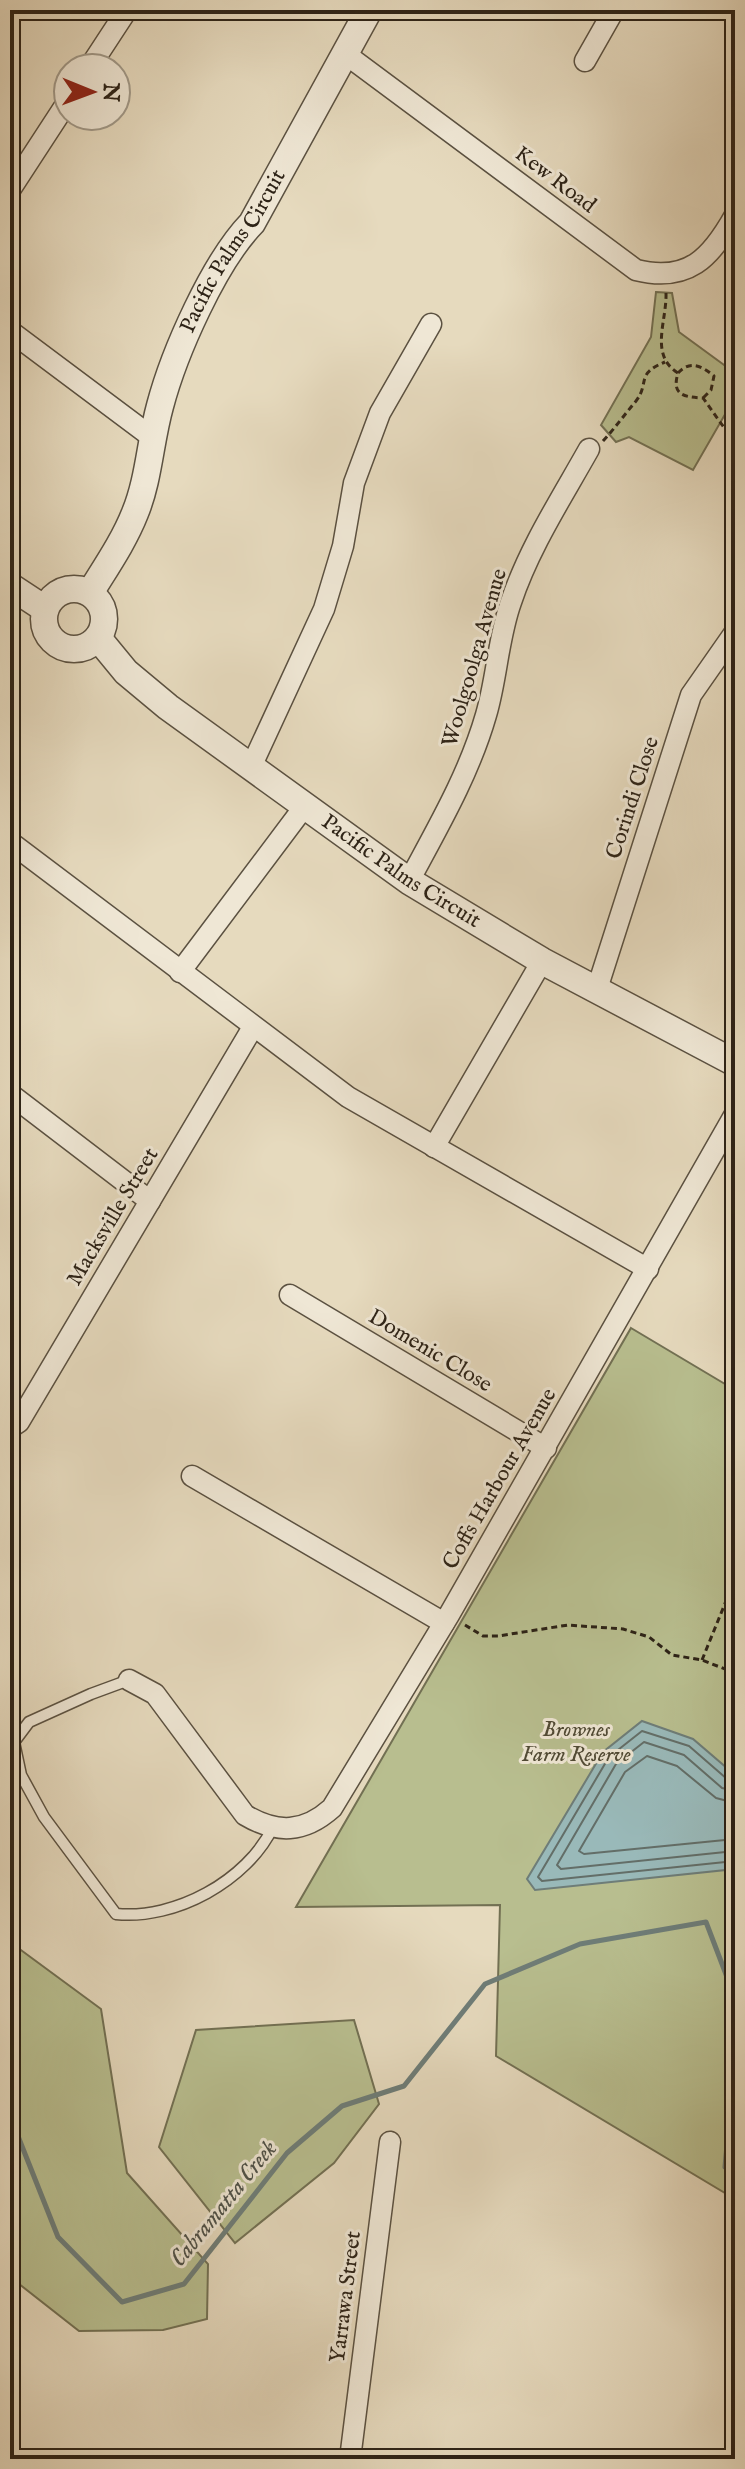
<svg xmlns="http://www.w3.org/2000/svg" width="745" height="2469" font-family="'IM FELL English',serif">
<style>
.green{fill:#b8be8f;stroke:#727053;stroke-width:2}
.water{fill:#99b9b9;stroke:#6e7d78;stroke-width:2}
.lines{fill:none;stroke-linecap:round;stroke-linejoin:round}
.shore{stroke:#636e68;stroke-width:2}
.stream{stroke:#6e7d78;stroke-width:5}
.service-casing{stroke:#5b5141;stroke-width:13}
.minor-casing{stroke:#5b5141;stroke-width:23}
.tertiary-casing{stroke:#5b5141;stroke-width:29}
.path{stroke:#2d2317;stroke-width:3;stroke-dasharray:6 4;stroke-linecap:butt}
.service{stroke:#efe7d5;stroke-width:10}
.minor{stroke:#efe7d5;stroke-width:20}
.tertiary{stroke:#efe7d5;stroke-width:26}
.labels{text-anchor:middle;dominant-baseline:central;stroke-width:6;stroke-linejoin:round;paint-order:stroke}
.street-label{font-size:22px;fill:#2d2317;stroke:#efe7d5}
.park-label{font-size:22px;font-style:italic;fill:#504a35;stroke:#efe7d5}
.water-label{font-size:24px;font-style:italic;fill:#4d5048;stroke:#efe7d5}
</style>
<rect width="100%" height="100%" fill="#e6dabe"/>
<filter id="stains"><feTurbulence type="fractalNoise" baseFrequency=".0025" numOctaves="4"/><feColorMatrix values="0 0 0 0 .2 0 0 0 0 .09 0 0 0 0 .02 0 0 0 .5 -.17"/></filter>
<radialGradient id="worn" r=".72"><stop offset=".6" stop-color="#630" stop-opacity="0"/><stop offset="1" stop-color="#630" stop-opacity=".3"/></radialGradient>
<g class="green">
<polygon points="656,292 672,293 679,332 735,373 735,397 693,470 629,437 616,442 601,425 651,337"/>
<polygon points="631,1328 735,1390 735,2199 496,2056 500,1905 296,1907"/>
<polygon points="10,1942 101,2009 127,2173 208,2264 207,2319 163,2330 79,2331 14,2280 10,2270"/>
<polygon points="354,2020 379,2104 334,2163 235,2243 159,2147 196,2030"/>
</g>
<polygon class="water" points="642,1721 693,1739 735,1775 735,1869 535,1890 527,1879 603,1752"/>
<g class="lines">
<g class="shore">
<polyline points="735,1781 727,1779 689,1746 642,1731 609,1757 538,1877 542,1881 735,1861"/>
<polyline points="735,1791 722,1788 684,1755 644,1742 616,1764 557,1865 561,1869 735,1851"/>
<polyline points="735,1803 716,1798 677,1766 647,1756 625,1772 579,1851 584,1854 735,1839"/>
</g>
<g class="stream">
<polyline points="735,2053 725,2167 735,2166"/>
<polyline points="10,2116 58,2237 122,2302 184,2284 287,2153 342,2106 404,2086 485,1984 580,1944 706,1922 735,1998"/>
</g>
<defs>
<path id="service" d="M129,1680l-38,14 -62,28 -15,20 7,33 23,42 72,97c59,6 131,-33 157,-87"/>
<g id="minor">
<path d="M344,53l292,217c52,13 75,-12 99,-55"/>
<polyline points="585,61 614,10"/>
<polyline points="89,68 127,10"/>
<polyline points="10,190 68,101"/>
<polyline points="10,331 153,438"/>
<polyline points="251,767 324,609 343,546 354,483 380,413 431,324"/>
<polyline points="10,842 348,1097 648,1269"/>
<path d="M409,881c29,-54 60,-107 77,-166 11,-37 12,-77 25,-113 18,-54 50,-103 78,-153"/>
<polyline points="180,972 304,807"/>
<polyline points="597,989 691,695 735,632"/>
<polyline points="10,1094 150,1201"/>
<polyline points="434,1147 542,961"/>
<polyline points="290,1295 546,1448"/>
<polyline points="10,1428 19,1422 253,1027"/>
<polyline points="192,1476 444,1623"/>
<path d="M129,1680l26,14 90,121c32,19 59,18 87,-7l117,-193 286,-501"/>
<polyline points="350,2459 390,2142"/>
</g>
<g id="tertiary">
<polyline points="10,586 45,609"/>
<circle cx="74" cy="619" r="30"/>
<path id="s1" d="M90,593c16,-26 34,-52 45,-80 14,-34 15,-71 25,-107 14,-53 54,-144 92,-183l117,-213"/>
<path id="s2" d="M98,638l28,34 42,35 241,174 133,80 193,102"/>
</g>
</defs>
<use href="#service" class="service-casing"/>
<use href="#minor" class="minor-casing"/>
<use href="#tertiary" class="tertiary-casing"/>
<g class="path">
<path d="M666,293c1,28 -17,62 12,80 -7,23 7,24 25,25l32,45"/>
<path d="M678,373c12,-13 24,-7 36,3l-3,14 -8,8"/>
<path d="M603,441c12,-13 22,-27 33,-40 14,-18 -1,-27 29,-39"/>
<polyline points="465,1625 483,1636 498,1636 568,1625 623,1629 649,1637 672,1655 702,1660 735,1673"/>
<polyline points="702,1660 735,1579"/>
</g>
<use href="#service" class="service"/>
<use href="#minor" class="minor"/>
<use href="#tertiary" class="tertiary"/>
</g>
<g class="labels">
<g class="street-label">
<text transform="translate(555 180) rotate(37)">Kew Road</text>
<text stroke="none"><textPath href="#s1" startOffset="374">Pacific Palms Circuit</textPath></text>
<text transform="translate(475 658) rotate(-74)">Woolgoolga Avenue</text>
<text transform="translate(633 798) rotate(-72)">Corindi Close</text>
<text stroke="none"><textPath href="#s2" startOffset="384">Pacific Palms Circuit</textPath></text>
<text transform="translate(113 1217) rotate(-59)">Macksville Street</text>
<text transform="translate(430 1351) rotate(31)">Domenic Close</text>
<text transform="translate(500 1479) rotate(-60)">Coffs Harbour Avenue</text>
<text transform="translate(346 2297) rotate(-83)">Yarrawa Street</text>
</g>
<g class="park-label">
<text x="576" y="1730">Brownes<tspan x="576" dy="25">Farm Reserve</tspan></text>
</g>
<g class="water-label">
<text transform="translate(224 2204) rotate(-51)">Cabramatta Creek</text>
</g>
</g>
<rect width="745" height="2469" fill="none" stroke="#e6dabe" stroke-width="40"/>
<rect x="12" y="12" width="721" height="2445" fill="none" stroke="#2d2317" stroke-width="4"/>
<rect x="20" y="20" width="705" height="2429" fill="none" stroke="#2d2317" stroke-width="2"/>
<g transform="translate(92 92) rotate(91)"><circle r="38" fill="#efe7d5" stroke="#a19989" stroke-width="2"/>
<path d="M0-6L14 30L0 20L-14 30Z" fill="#8f2418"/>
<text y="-12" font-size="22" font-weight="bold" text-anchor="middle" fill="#2d2317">N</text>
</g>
<rect width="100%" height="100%" filter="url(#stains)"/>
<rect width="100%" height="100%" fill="url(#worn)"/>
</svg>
